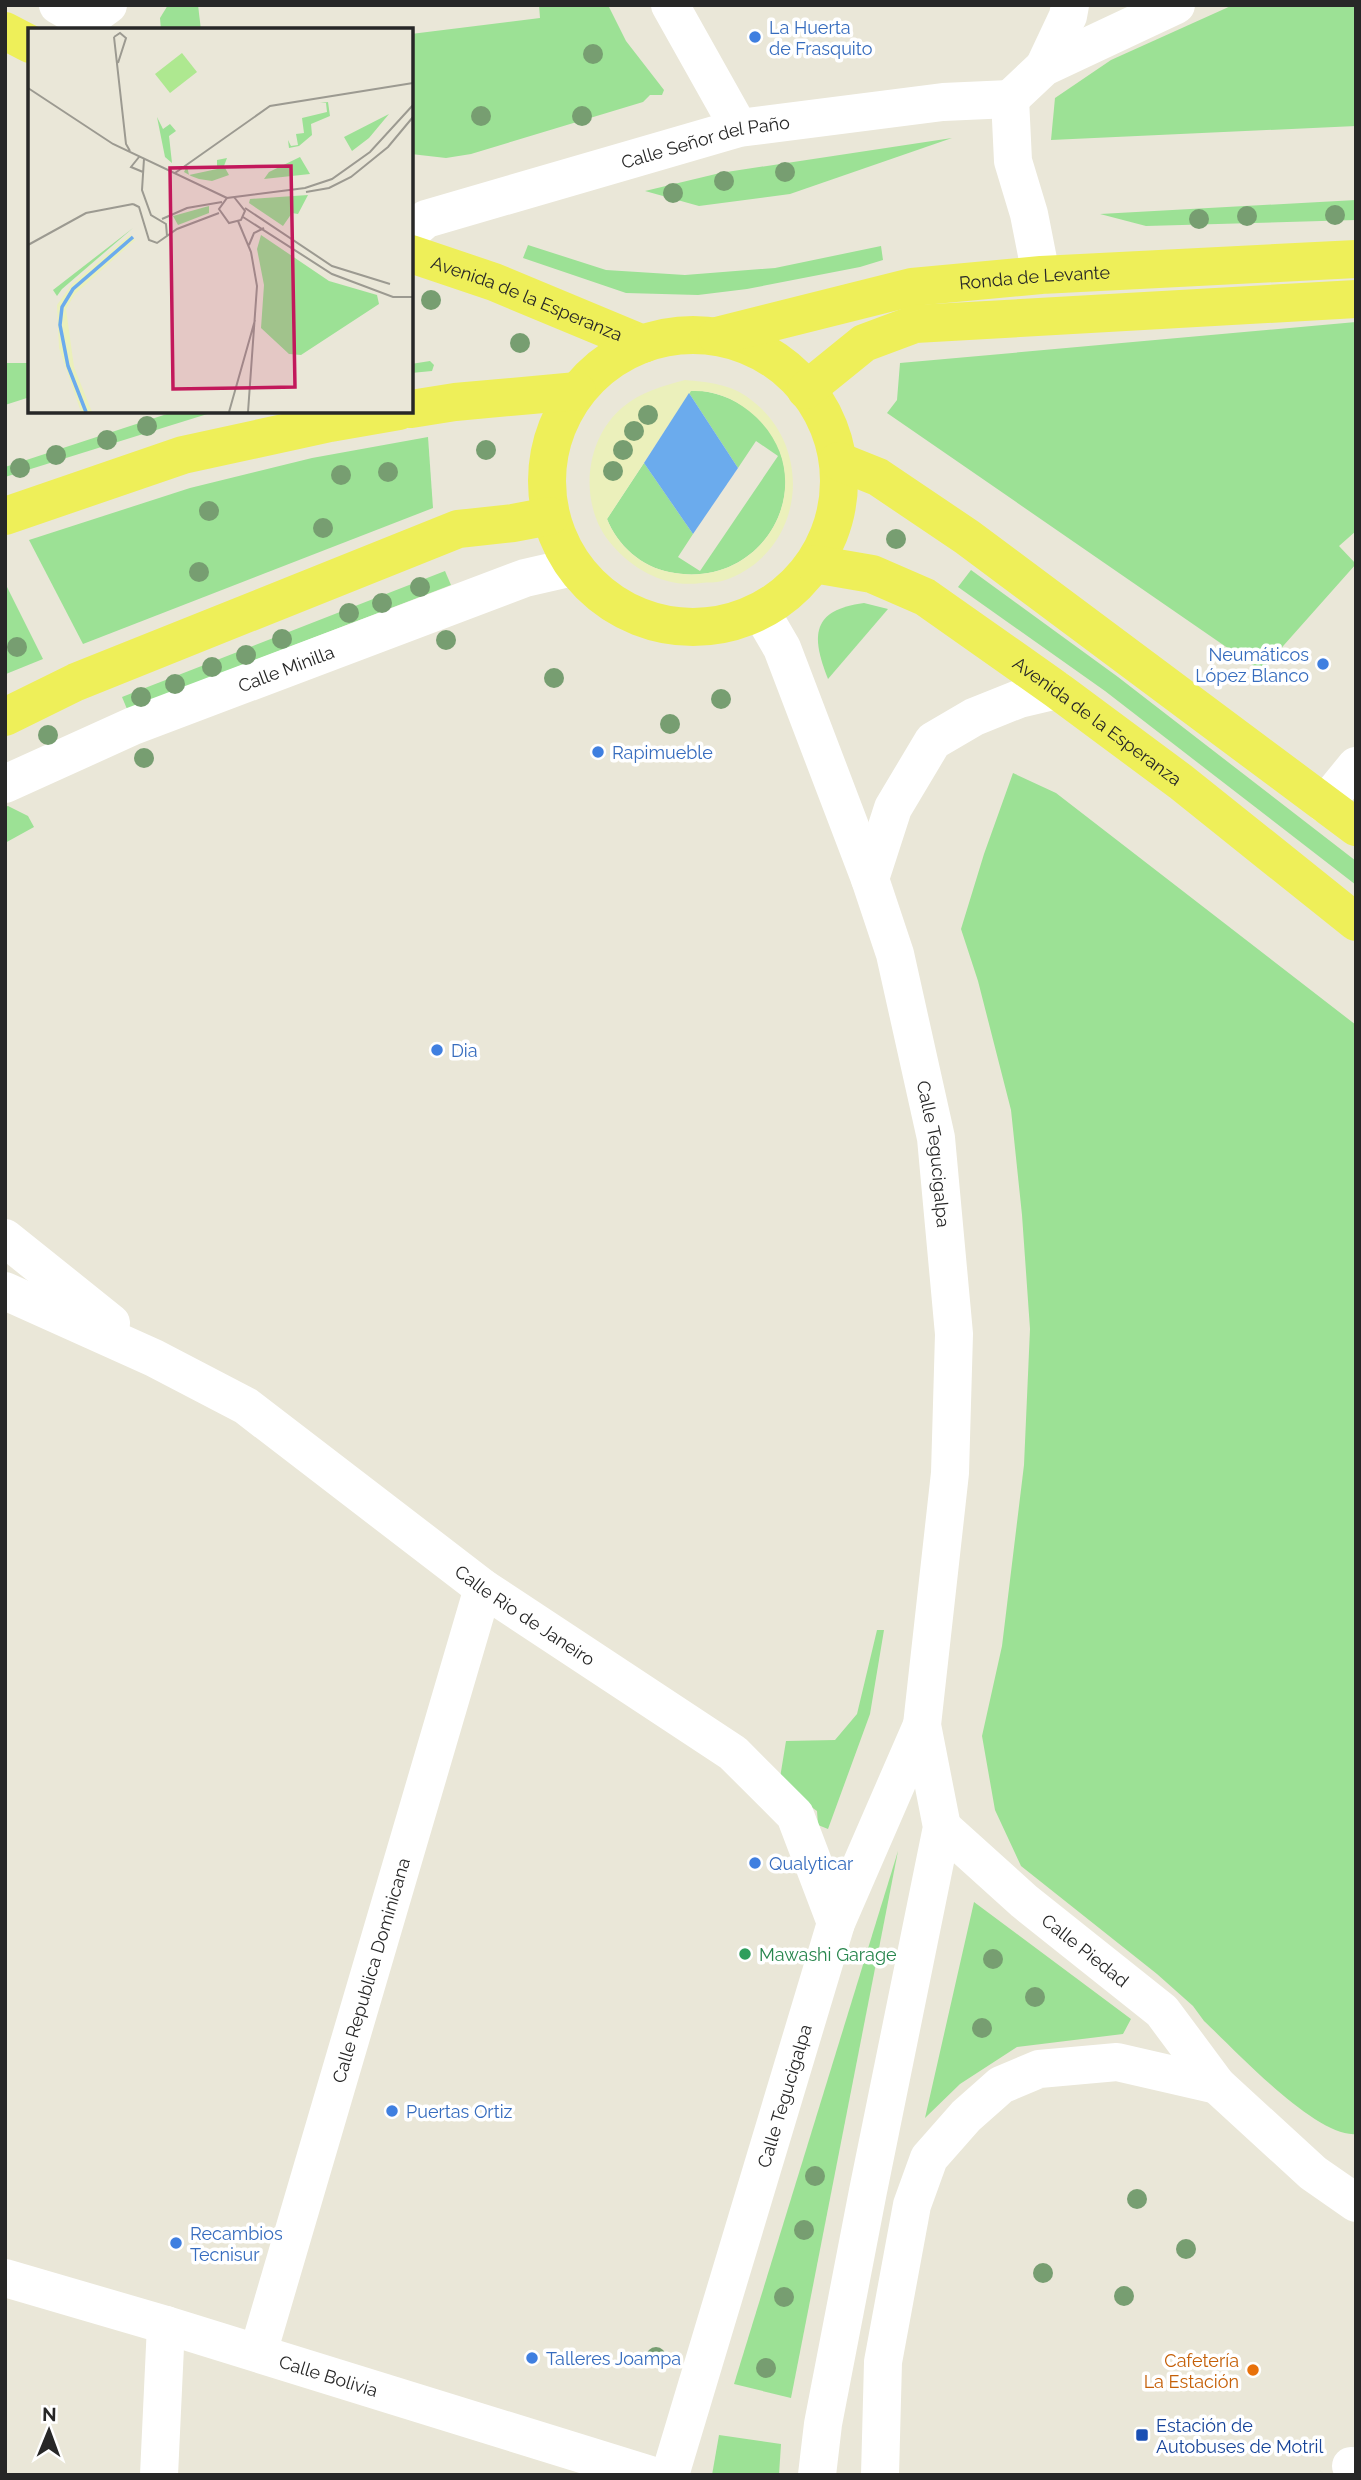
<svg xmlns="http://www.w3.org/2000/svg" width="1361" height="2480" font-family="Raleway,sans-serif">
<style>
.green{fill:#9ce195}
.sand{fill:#ebf0bb;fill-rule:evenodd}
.water{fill:#6babed}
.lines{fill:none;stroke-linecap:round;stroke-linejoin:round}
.minor{stroke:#fff;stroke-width:38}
.major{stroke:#eeef59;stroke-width:38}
.tree{fill:#779e71}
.shop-dot{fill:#3f7fe0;stroke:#fff;stroke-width:2.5}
.leisure-dot{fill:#2e9e5b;stroke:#fff;stroke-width:2.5}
.food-dot{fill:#e8710a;stroke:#fff;stroke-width:2.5}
.transit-dot{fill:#1a4fb4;stroke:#fff;stroke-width:2.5}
.labels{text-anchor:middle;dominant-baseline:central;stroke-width:7;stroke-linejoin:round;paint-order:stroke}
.shop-label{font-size:18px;fill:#366cbe;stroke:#fff;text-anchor:start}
.street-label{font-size:18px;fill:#272727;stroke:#fff}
.leisure-label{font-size:18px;fill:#27864d;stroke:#fff;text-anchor:start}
.food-label{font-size:18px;fill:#c56008;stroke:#fff;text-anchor:end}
.transit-label{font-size:18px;fill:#164399;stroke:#fff;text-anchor:start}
.inset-river{fill:none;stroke:#6babed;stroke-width:3.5}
.inset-road{fill:none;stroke:#9c9a91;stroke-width:2}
.view{fill:#c2185b;fill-opacity:0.15;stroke:#c2185b;stroke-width:3.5}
.inset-edge{fill:none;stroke:#272727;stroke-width:3.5}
</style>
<rect width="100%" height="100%" fill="#eae7d8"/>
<g class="green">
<polygon points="168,5 198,5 201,30 161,30 160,18"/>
<polygon points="539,5 608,5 626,41 664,90 662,95 650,95 643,102 471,154 446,158 411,154 411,34 540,18"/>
<polygon points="1233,5 1356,5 1356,126 1051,140 1055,98 1111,60"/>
<polygon points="952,138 790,194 699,206 645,191 720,173"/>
<polygon points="1356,200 1356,220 1146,226 1100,214"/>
<polygon points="528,245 606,270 685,275 775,268 881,246 883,260 860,267 747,289 698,295 626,293 523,258"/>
<polygon points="1356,322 1356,531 1339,546 1356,564 1261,671 887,413 897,400 900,363"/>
<polygon points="430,361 434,365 432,371 411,373 411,364"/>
<polygon points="5,363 30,363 30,397 5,405"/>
<path d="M691,390c22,1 41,7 59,21 78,63 17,182 -81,161 -27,-5 -52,-27 -62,-53l37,-56 49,71 -15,23 22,14 78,-115 -22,-15 -18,27 -49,-75z"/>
<polygon points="176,411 217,411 5,477 5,467"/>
<polygon points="428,437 433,508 83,644 29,540 190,488 312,458"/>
<polygon points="971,570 1118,677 1356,861 1356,885 1105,691 958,587"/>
<polygon points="445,571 451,585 127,709 122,697"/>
<polygon points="5,583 43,659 6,674 5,671"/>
<path d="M864,603l24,6 -60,70c-17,-43 -17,-69 36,-76z"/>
<path d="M1013,773l43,20 300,232v1109c-40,4 -122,-85 -152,-113l-11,-15 -36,-32 -136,-108 -26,-56 -13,-74 20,-90 22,-181 6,-136 -8,-114 -11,-105 -33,-129 -17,-52 23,-75z"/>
<polygon points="8,806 28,816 34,827 5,843 5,807"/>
<polygon points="877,1630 884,1630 870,1714 828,1829 818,1825 817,1811 779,1784 786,1741 835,1740 857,1714"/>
<polygon points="898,1851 791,2398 734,2384"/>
<polygon points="974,1902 1131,2019 1123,2034 1017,2047 960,2084 925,2118"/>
<polygon points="719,2435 781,2444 779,2475 712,2475"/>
</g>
<path class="sand" d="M685,380c23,2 46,4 65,19 67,49 54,156 -28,182 -6,2 -14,1 -21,2 -34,5 -66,-12 -88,-37 -35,-38 -30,-106 10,-139 18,-15 39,-21 62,-27zM691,391c22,-1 41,6 58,20 79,63 18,182 -80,161 -27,-5 -52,-27 -62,-53z"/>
<polygon class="water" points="689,393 738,468 693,534 644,463"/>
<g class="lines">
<g class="minor">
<polyline points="58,5 86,21"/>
<polyline points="670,5 739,128"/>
<polyline points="82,30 86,21 108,5"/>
<polyline points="1044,67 1068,16 1070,5"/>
<polyline points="1010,99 1044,67 1176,5"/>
<polyline points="1010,99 1013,161 1029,214 1041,275"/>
<path id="s1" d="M411,232l15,-13 313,-91 204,-26 67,-3"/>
<path id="s2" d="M761,612l21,36 88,231 25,75 41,184 18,196 -4,139 -28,252 20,102 -74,364 -45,233 -6,51"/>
<path id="s3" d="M5,784l128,-58 392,-148 48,-11"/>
<polyline points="1325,804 1356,766"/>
<polyline points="870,879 893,808 933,741 974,717 1019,699 1057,690"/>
<polyline points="5,1238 111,1323"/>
<path id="s4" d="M5,1291l149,67 92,48 237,182 250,165 62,62 41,108"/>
<path id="s5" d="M942,1827l82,74 138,110 55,74 96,88 43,30"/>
<path id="s6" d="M5,2278l161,47 484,150"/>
<path id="s7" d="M258,2353l225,-765"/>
<polyline points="1351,2466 1356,2468"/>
<polyline points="159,2475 166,2325"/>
<path id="s8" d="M670,2475l166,-552 86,-198"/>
<polyline points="880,2475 883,2362 912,2205 929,2158 966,2116 1001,2085 1039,2069 1117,2062 1217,2085"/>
</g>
<g class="major">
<polyline points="5,31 30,44"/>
<path id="s9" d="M411,254l83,28 149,62"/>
<circle cx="693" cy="481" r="146"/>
<path id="s10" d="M717,336l195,-49 129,-12 315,-16"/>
<polyline points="806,390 864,343 915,324 1356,299"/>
<polyline points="411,409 455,402 577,391"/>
<polyline points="838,461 878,477 967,537 1356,827"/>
<polyline points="5,516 183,455 330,423 399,411"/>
<path id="s11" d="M814,564l58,10 53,23 132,93 124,92 175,140"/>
<polyline points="5,717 76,682 458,529 513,523 550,516"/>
</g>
</g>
<g class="tree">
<circle cx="593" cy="54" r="10"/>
<circle cx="481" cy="116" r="10"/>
<circle cx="582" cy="116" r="10"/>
<circle cx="785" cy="172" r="10"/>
<circle cx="724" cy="181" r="10"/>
<circle cx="673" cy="193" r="10"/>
<circle cx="1335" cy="215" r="10"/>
<circle cx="1247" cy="216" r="10"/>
<circle cx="1199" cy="219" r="10"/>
<circle cx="431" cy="300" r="10"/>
<circle cx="520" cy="343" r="10"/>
<circle cx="648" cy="415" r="10"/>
<circle cx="147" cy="426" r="10"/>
<circle cx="634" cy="431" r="10"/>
<circle cx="107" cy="440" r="10"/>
<circle cx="486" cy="450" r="10"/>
<circle cx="623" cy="450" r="10"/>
<circle cx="56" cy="455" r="10"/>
<circle cx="20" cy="468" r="10"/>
<circle cx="613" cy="471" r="10"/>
<circle cx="388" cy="472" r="10"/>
<circle cx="341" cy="475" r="10"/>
<circle cx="209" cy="511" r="10"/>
<circle cx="323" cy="528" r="10"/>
<circle cx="896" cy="539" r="10"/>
<circle cx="199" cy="572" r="10"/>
<circle cx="420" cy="587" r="10"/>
<circle cx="382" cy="603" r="10"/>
<circle cx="349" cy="613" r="10"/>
<circle cx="282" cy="639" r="10"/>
<circle cx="446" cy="640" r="10"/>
<circle cx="17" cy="647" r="10"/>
<circle cx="246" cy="655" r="10"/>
<circle cx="212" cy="667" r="10"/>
<circle cx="554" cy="678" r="10"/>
<circle cx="175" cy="684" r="10"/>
<circle cx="141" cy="697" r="10"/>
<circle cx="721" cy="699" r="10"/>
<circle cx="670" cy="724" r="10"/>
<circle cx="48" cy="735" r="10"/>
<circle cx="144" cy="758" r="10"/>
<circle cx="993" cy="1959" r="10"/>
<circle cx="1035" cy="1997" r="10"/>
<circle cx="982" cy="2028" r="10"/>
<circle cx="815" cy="2176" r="10"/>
<circle cx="1137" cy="2199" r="10"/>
<circle cx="804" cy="2230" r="10"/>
<circle cx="1186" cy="2249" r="10"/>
<circle cx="1043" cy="2273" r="10"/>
<circle cx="1124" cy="2296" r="10"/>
<circle cx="784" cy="2297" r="10"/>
<circle cx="656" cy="2357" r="10"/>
<circle cx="766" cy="2368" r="10"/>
</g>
<g class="shop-dot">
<circle cx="755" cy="37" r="7"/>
<circle cx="1323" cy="664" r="7"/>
<circle cx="598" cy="752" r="7"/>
<circle cx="437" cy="1050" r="7"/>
<circle cx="755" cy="1863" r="7"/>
<circle cx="392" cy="2111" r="7"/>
<circle cx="176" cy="2243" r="7"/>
<circle cx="532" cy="2358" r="7"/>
</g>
<circle class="leisure-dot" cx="745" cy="1954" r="7"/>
<circle class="food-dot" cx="1253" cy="2370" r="7"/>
<rect class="transit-dot" x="1135" y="2428" width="14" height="14" rx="3.5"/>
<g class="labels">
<g class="shop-label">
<text x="769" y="27">La Huerta<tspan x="769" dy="21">de Frasquito</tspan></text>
<text x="1309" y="654" text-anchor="end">Neumáticos<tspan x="1309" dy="21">López Blanco</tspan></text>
<text x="612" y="752">Rapimueble</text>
<text x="451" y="1050">Dia</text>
<text x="769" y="1863">Qualyticar</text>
<text x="406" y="2111">Puertas Ortiz</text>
<text x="190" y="2233">Recambios<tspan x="190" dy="21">Tecnisur</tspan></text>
<text x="546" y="2358">Talleres Joampa</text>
</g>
<g class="street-label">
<text stroke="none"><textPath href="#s1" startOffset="310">Calle Señor del Paño</textPath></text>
<text stroke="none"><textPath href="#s10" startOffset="324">Ronda de Levante</textPath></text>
<text stroke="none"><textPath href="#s9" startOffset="124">Avenida de la Esperanza</textPath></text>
<text stroke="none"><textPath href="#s3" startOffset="304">Calle Minilla</textPath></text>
<text stroke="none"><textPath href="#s11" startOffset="329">Avenida de la Esperanza</textPath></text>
<text stroke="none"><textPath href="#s2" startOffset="572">Calle Tegucigalpa</textPath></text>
<text stroke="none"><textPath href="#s4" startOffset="616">Calle Rio de Janeiro</textPath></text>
<text stroke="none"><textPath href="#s5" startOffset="189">Calle Piedad</textPath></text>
<text stroke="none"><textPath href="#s7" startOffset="399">Calle Republica Dominicana</textPath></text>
<text stroke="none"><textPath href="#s8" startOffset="396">Calle Tegucigalpa</textPath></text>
<text stroke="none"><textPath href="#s6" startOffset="338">Calle Bolivia</textPath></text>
</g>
<g class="leisure-label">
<text x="759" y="1954">Mawashi Garage</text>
</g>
<g class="food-label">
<text x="1239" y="2360">Cafetería<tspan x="1239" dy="21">La Estación</tspan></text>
</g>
<g class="transit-label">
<text x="1156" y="2425">Estación de<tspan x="1156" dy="21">Autobuses de Motril</tspan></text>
</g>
</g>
<g transform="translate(28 28)">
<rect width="385" height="385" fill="#eae7d8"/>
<path d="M300,74l2,14 -19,8 1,11 -13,11 -10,2 -1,-8 3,6 7,-1 -2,-11 8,-1 -2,-15 25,-6 -1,-9h-6zM361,86l-20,24 -17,13 -8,-14zM129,89l6,12 7,-5 6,7 -7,5 3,27 -7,-6zM272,129l10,17 -46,5 5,-7zM199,130l-3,8 5,9 -17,6 -13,-2 -8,-3 -7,-4 3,-6 2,9 28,-6v-9zM280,167l-10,19 -6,-1 -9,13 -34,-23 1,-4zM181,178v7l-31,12 -5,-9zM105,200l-71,61 -5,7 -4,-6zM233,207l68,46 48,14 2,9 -78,51 -12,-1 -28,-26 3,-43 -7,-36z" fill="#9ce195"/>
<path d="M102,207l5,5 -60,54 -9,15 8,58 18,45h-11l-22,-64 -2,-43 15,-21z" fill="#ebf0bb"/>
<path d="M154,25l15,19 -27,21 -15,-19z" fill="#aee890"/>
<path class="inset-river" d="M58,384l-18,-46 -8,-41 2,-18 11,-18 60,-52"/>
<path class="inset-road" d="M86,9l12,107 4,7M86,9l6,-4 6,5 -8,25M0,60l85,56 114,54M111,129l-8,10 12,5M116,131l-2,31 9,25 15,9 1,12M147,145l95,-67 143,-23M278,164l23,-4 22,-11 37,-30 25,-30M206,169l11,14 -4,9 -12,3 -10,-14 8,-11 78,-10 27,-9 38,-27 43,-47M105,176l6,3 10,33 8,3 20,-14 42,-16M217,180l87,58 58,18M215,189l89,57 61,23h20M134,191l25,-11 35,-6M210,193l13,31 6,34 -9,126M0,217l58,-32 47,-9M221,217l5,-12 10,-5M201,384l26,-92"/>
<path class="view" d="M263,138l4,221 -122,2 -3,-221z"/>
<rect width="385" height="385" class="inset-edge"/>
</g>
<rect width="1361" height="2480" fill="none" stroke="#272727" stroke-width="14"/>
<g transform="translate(49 2431) rotate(1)" stroke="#ffffff" stroke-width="5" paint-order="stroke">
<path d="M0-5L12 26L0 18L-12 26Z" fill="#272727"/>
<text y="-10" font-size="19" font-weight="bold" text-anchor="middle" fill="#272727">N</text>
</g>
</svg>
